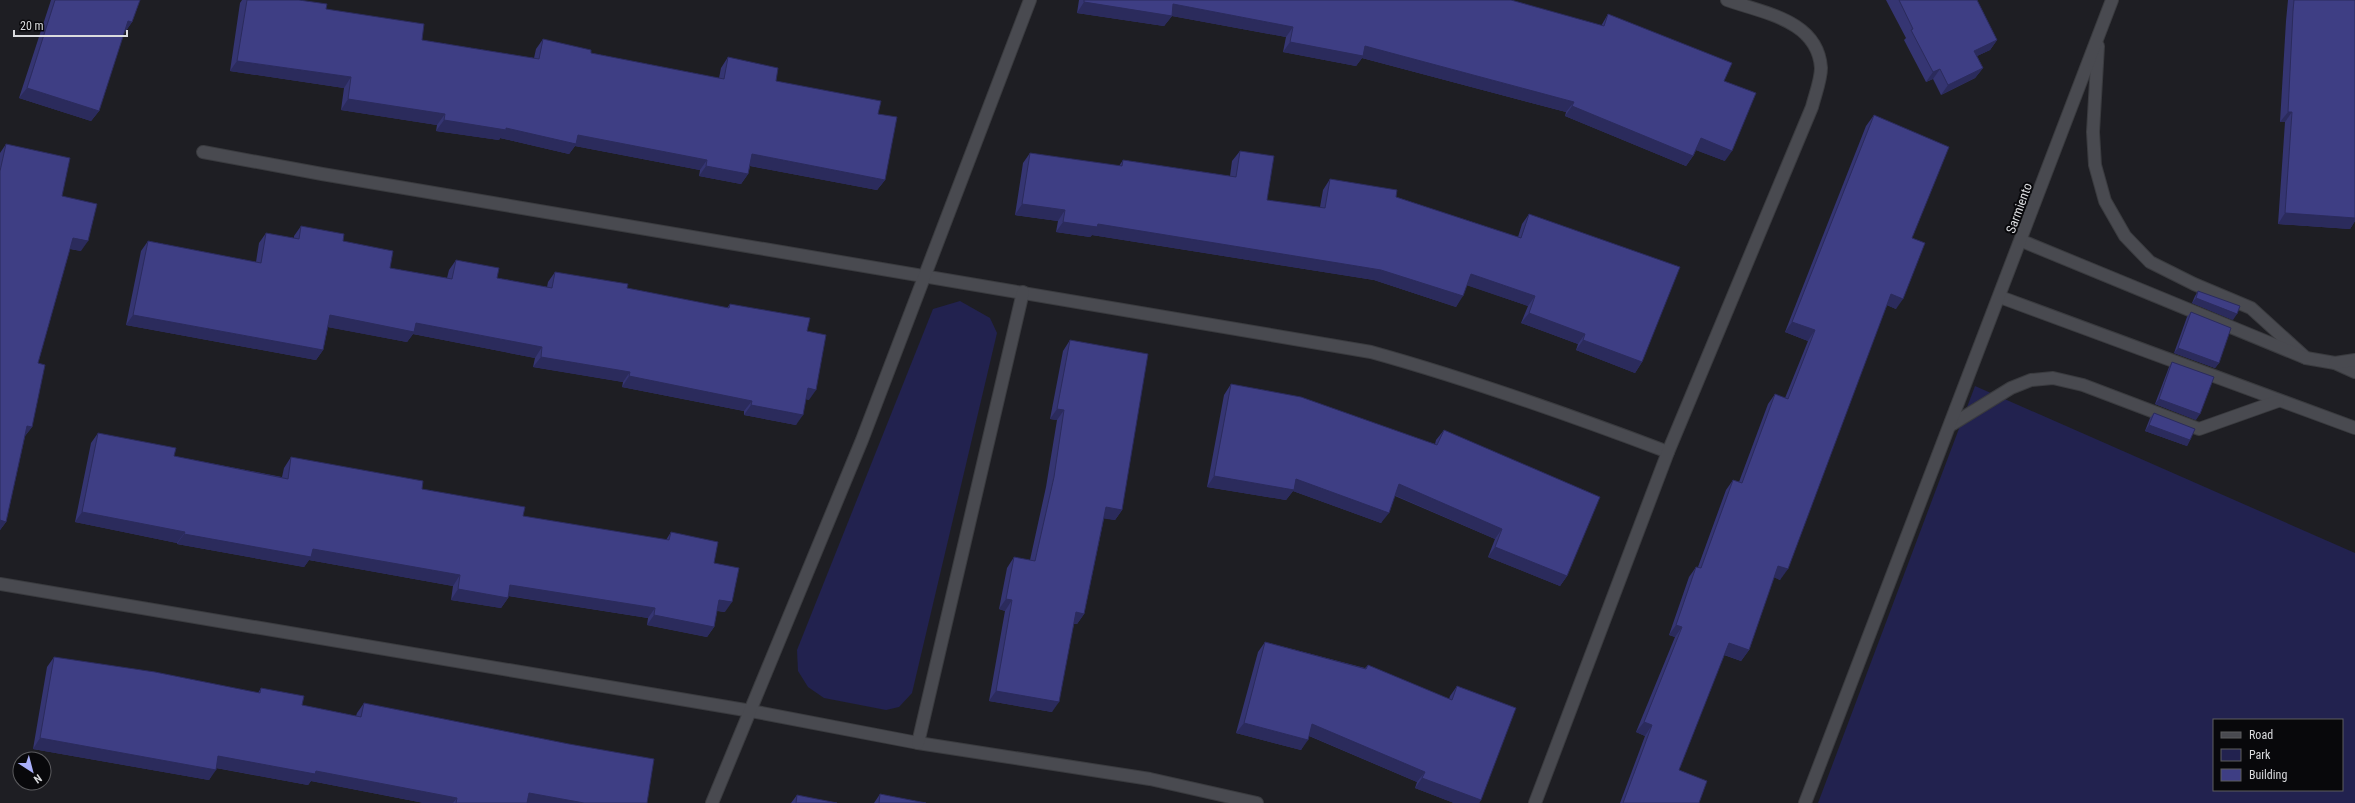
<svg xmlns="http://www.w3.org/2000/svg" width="2355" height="803" font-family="'Roboto Condensed',sans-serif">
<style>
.green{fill:#22224f;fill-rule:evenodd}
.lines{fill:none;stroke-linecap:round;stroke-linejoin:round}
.street-casing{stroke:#3a3b3f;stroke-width:14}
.street{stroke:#494a50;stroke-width:12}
.wall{fill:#353572}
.shaded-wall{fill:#2b2b5c}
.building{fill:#3e3e84;stroke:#2b2b5c}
.labels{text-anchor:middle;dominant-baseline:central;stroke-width:4;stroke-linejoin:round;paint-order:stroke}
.street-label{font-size:13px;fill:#dadbde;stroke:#08080b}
</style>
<rect width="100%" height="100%" fill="#1e1e23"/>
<g class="green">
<polygon points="960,301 990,318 997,333 912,693 899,707 886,710 824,698 808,687 798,671 797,650 933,309"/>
<path d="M1975,386l380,167v250h-537zM2214,720h128v70h-128z"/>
</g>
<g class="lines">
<defs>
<g id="street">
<polyline points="2098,46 2093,132 2095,165 2105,201 2125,236 2150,262 2194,284 2251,308 2306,358"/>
<path d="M203,152l119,22 1049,178c101,28 199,63 297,100"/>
<polyline points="2022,241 2306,358 2335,363 2355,372"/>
<polyline points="2000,297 2355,428"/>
<polyline points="2335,363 2355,360"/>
<polyline points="1951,425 2011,388 2031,380 2053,378 2083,385 2199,429 2278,401"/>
<polyline points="0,584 751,711 918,743 1150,779 1257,803"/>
<polyline points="918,743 1023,292"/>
<polyline points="712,803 862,440 1030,0"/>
<path d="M1535,803l133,-351 144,-345c3,-12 9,-27 9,-39 -3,-48 -58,-55 -94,-68"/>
<polyline points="1805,803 2112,0"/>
</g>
</defs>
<use href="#street" class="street-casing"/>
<use href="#street" class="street"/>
</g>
<g class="wall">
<polygon points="51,0 140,0 132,22 125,32 124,32 99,111 91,121 19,98"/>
<polygon points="242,0 299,0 422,40 534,58 536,49 543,39 591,53 719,78 721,68 728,57 776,81 878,114 885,180 877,190 750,166 748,174 741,184 699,176 700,170 575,146 569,154 500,138 499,140 436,131 437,125 341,110 344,88 230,71 240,3"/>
<polygon points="1079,0 1511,0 1601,26 1608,14 1724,81 1725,161 1696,150 1693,156 1686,166 1565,116 1566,112 1362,58 1356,66 1283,52 1286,37 1172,16 1164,26 1077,13"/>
<polygon points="1886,0 1977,0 1997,40 1990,50 1977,56 1983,68 1975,78 1941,95 1933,79 1926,82 1904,40 1906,38"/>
<polygon points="2288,0 2355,0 2355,221 2350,229 2278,224 2285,122 2280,122 2286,21"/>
<polygon points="1874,115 1912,238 1896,309 1887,305 1780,580 1774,577 1749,650 1741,661 1724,655 1679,770 1699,803 1620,803 1645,736 1636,732 1675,637 1669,635 1689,577 1696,567 1698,567 1726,490 1733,480 1739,482 1768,404 1775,394 1785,398 1808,341 1785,332 1866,126"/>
<polygon points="6,144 62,196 81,251 70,249 38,363 32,427 25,436 6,522 0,530 0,153"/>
<polygon points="1240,151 1267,200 1320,207 1323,190 1330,179 1396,197 1518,237 1522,224 1529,214 1642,362 1635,373 1576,350 1578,344 1521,323 1528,306 1467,285 1456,307 1374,280 1092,235 1090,237 1056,232 1058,221 1015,215 1023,163 1030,153 1119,166 1123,160 1230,176 1232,161"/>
<polygon points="301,226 343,241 390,268 447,278 449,270 456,260 497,278 547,287 548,282 555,272 627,288 727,308 730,304 807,331 809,400 806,399 796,425 744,415 744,411 622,387 623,382 533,367 535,358 413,334 407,342 328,327 323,350 316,360 126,325 141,251 148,241 256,262 259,243 266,233 294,238 294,236"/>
<polygon points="2198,291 2233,320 2192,303 2195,296"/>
<polygon points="2191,312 2219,363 2215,368 2174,353 2187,317"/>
<polygon points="1070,340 1122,510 1115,520 1104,518 1084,614 1077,624 1074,624 1052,712 989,701 1005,611 999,609 1007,568 1014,557 1030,560 1046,487 1057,420 1050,419 1063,351"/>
<polygon points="2172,362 2196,420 2155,404 2169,367"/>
<polygon points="1231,384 1435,444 1436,440 1444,430 1567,576 1560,586 1488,557 1495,539 1395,496 1381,523 1293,491 1286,500 1207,487 1224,395"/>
<polygon points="2154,413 2190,440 2187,446 2145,431 2150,418"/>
<polygon points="98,433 174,456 282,477 284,468 291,457 422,489 523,516 666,540 671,532 714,563 725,612 717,611 714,627 707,637 647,625 648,618 508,596 508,598 501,608 451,600 453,586 309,560 304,567 177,544 177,543 75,522 91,443"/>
<polygon points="1265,642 1365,668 1368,665 1449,699 1450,696 1457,686 1481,800 1479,803 1454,803 1415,788 1417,782 1309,736 1301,750 1236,733 1258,652"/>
<polygon points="54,657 258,693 261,688 302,705 356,716 357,713 364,703 647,803 424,803 311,781 308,785 216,768 209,780 33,749 47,667"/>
<polygon points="880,794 926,803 874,803"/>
<polygon points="797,795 837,803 791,803"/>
</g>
<g class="shaded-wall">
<polygon points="1084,2 1173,4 1293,27 1286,37 1172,16 1164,26 1077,13"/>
<polygon points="128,21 132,22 125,32 121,31"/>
<polygon points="1997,40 1990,50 1966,61 1974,51"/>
<polygon points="1290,42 1365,46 1574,102 1566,112 1362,58 1356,66 1283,52"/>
<polygon points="237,61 351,77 344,88 230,71"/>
<polygon points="1983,68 1975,78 1941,95 1948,85"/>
<polygon points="1940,69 1933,79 1926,82 1933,72"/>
<polygon points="27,88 99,111 91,121 19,98"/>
<polygon points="348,99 445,114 437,125 341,110"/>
<polygon points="1572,106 1693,156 1686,166 1565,116"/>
<polygon points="2288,112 2292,112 2285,122 2280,122"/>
<polygon points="444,120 506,128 578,135 707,160 700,170 575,146 569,154 500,138 499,140 436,131"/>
<polygon points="1701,138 1732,151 1725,161 1693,149"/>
<polygon points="752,154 885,180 877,190 745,165"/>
<polygon points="706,166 748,174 741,184 699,176"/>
<polygon points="1022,204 1065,210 1058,221 1015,215"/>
<polygon points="2285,213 2355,218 2355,221 2350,229 2278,224"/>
<polygon points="1063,222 1098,224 1381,270 1463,296 1456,307 1374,280 1092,235 1090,237 1056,232"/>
<polygon points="73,238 88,241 81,251 66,248"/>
<polygon points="1471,274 1535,296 1528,306 1463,284"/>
<polygon points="1891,294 1903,299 1896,309 1884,304"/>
<polygon points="2196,298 2237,314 2233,320 2192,303"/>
<polygon points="1529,313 1585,334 1578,344 1521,323"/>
<polygon points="133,315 323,350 316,360 126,325"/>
<polygon points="330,315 416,323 542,347 535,358 413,334 407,342 322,326"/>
<polygon points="1792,322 1815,330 1808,341 1785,332"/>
<polygon points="1583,340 1642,362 1635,373 1576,350"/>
<polygon points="2178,348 2219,363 2215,368 2174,353"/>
<polygon points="541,357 630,372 623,382 533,367"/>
<polygon points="629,376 752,401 744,411 622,387"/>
<polygon points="808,388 816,390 809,400 801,398"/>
<polygon points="2159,399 2200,414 2196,420 2155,404"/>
<polygon points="751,405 803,415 796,425 744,415"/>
<polygon points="1057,409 1064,410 1057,420 1050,419"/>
<polygon points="2149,425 2190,440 2187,446 2145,431"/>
<polygon points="27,426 32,427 24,437"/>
<polygon points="1214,476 1296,479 1389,513 1381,523 1293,491 1286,500 1207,487"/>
<polygon points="1399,484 1502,529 1495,539 1392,494"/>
<polygon points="1106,507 1122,510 1115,520 1099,518"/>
<polygon points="82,512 185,532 177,543 75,522"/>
<polygon points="0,520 6,522 0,530"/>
<polygon points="184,534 313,549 460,575 453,586 309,560 304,567 177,544"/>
<polygon points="1495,547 1567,576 1560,586 1488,557"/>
<polygon points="1778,566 1788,569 1780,580 1771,576"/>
<polygon points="510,585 655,608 648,618 503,595"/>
<polygon points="458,589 508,598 501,608 451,600"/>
<polygon points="1006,599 1012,600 1005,611 999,609"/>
<polygon points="719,600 732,602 725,612 712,610"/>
<polygon points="1076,612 1084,614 1077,624 1068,623"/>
<polygon points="654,615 714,627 707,637 647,625"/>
<polygon points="1676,625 1682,627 1675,637 1669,635"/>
<polygon points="1729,643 1749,650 1741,661 1722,654"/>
<polygon points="996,691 1059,702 1052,712 989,701"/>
<polygon points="1644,722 1652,725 1645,736 1636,732"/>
<polygon points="1244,723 1308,740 1301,750 1236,733"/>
<polygon points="1312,724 1425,772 1417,782 1305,734"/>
<polygon points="40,738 216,770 209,780 33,749"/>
<polygon points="218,756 316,771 457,798 453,803 424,803 311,781 308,785 211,767"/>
<polygon points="1422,778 1481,800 1479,803 1454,803 1415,788"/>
<polygon points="529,793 584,803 522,803"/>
</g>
<g class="building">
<polygon points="55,0 140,0 132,22 128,21 99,111 27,88"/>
<polygon points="247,0 299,0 327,4 326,9 424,24 422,40 539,59 543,39 591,50 591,53 724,79 728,57 778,68 776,81 881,101 878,114 897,117 885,180 752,154 748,174 706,166 707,160 578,135 576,144 506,128 506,130 444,120 445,114 348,99 351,77 237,61"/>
<polygon points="1084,0 1511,0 1604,26 1608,14 1732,63 1724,81 1756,93 1732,151 1701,138 1693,156 1572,106 1574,102 1365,46 1363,56 1290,42 1293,27 1173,4 1172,16 1084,2"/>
<polygon points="1899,0 1977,0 1997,40 1974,51 1983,68 1948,85 1940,69 1933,72 1911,30 1913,29"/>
<polygon points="2294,0 2355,0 2355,218 2285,213 2292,112 2288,112 2293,11"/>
<polygon points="1874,115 1949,147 1912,238 1925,243 1903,299 1891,294 1788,569 1778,566 1749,650 1729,643 1679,770 1707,781 1699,803 1623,803 1652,725 1644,722 1682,627 1676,625 1696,567 1701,568 1733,480 1742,483 1775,394 1788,399 1815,330 1792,322"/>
<polygon points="6,144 70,158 62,196 97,204 88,241 73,238 38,363 45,365 32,427 27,426 6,522 0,520 0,171"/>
<polygon points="1240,151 1274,156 1267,200 1325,208 1330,179 1397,190 1396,197 1521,238 1529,214 1680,267 1642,362 1583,340 1585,334 1529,313 1535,296 1471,274 1463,296 1381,270 1098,224 1097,227 1063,222 1065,210 1022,204 1030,153 1122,166 1123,160 1236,177"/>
<polygon points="301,226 344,234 343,241 393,251 390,268 452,279 456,260 499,268 497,278 552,288 555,272 628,284 627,288 729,308 730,304 810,318 807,331 826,335 816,390 808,388 803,415 751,405 752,401 629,376 630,372 541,357 542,347 416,323 414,332 330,315 323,350 133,315 148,241 261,263 266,233 299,239"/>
<polygon points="2198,291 2240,306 2237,314 2196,298"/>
<polygon points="2191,312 2231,328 2219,363 2178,348"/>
<polygon points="1070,340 1148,354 1122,510 1106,507 1084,614 1076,612 1059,702 996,691 1012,600 1006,599 1014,557 1035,561 1054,477 1064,410 1057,409"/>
<polygon points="2172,362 2214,377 2200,414 2159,399"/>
<polygon points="1231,384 1301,397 1437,445 1444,430 1600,497 1567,576 1495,547 1502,529 1399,484 1389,513 1296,479 1294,490 1214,476"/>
<polygon points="2154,413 2195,429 2190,440 2149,425"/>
<polygon points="98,433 176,448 174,456 288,479 291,457 423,481 422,489 525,507 523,516 669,540 671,532 718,542 714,563 739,568 732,602 719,600 714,627 654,615 655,608 510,585 508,598 458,589 460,575 313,549 311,557 184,534 185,532 82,512"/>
<polygon points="1265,642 1366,669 1368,665 1452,700 1457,686 1516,708 1481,800 1422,778 1425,772 1312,724 1308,740 1244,723"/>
<polygon points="54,657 155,672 260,693 261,688 304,696 302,705 361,717 364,703 569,744 654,759 647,803 584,803 529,793 527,803 456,803 457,798 316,771 315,774 218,756 216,770 40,738"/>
<polygon points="880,794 926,803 879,803"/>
<polygon points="797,795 837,803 796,803"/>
</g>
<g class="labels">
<g class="street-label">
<text transform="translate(2019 208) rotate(-70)">Sarmiento</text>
</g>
</g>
<rect x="2213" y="719" width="130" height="72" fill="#08080b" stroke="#5c5c5f"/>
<rect x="2221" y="732" width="20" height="6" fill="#494a50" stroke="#5c5c5f"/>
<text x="2249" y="739" font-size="12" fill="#dadbde">Road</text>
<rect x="2221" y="749" width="20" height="12" fill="#22224f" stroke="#5c5c5f"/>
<text x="2249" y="759" font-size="12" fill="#dadbde">Park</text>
<rect x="2221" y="769" width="20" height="12" fill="#3e3e84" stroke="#5c5c5f"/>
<text x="2249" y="779" font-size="12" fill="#dadbde">Building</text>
<g transform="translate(32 771) rotate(144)"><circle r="19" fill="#08080b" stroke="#5c5c5f"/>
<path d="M0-3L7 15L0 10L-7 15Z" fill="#aab0fb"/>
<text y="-6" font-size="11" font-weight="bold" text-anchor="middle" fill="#dadbde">N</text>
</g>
<path d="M14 30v6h113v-6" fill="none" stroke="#dadbde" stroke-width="2"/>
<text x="20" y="30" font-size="12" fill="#dadbde" stroke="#08080b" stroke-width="3" paint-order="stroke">20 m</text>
</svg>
